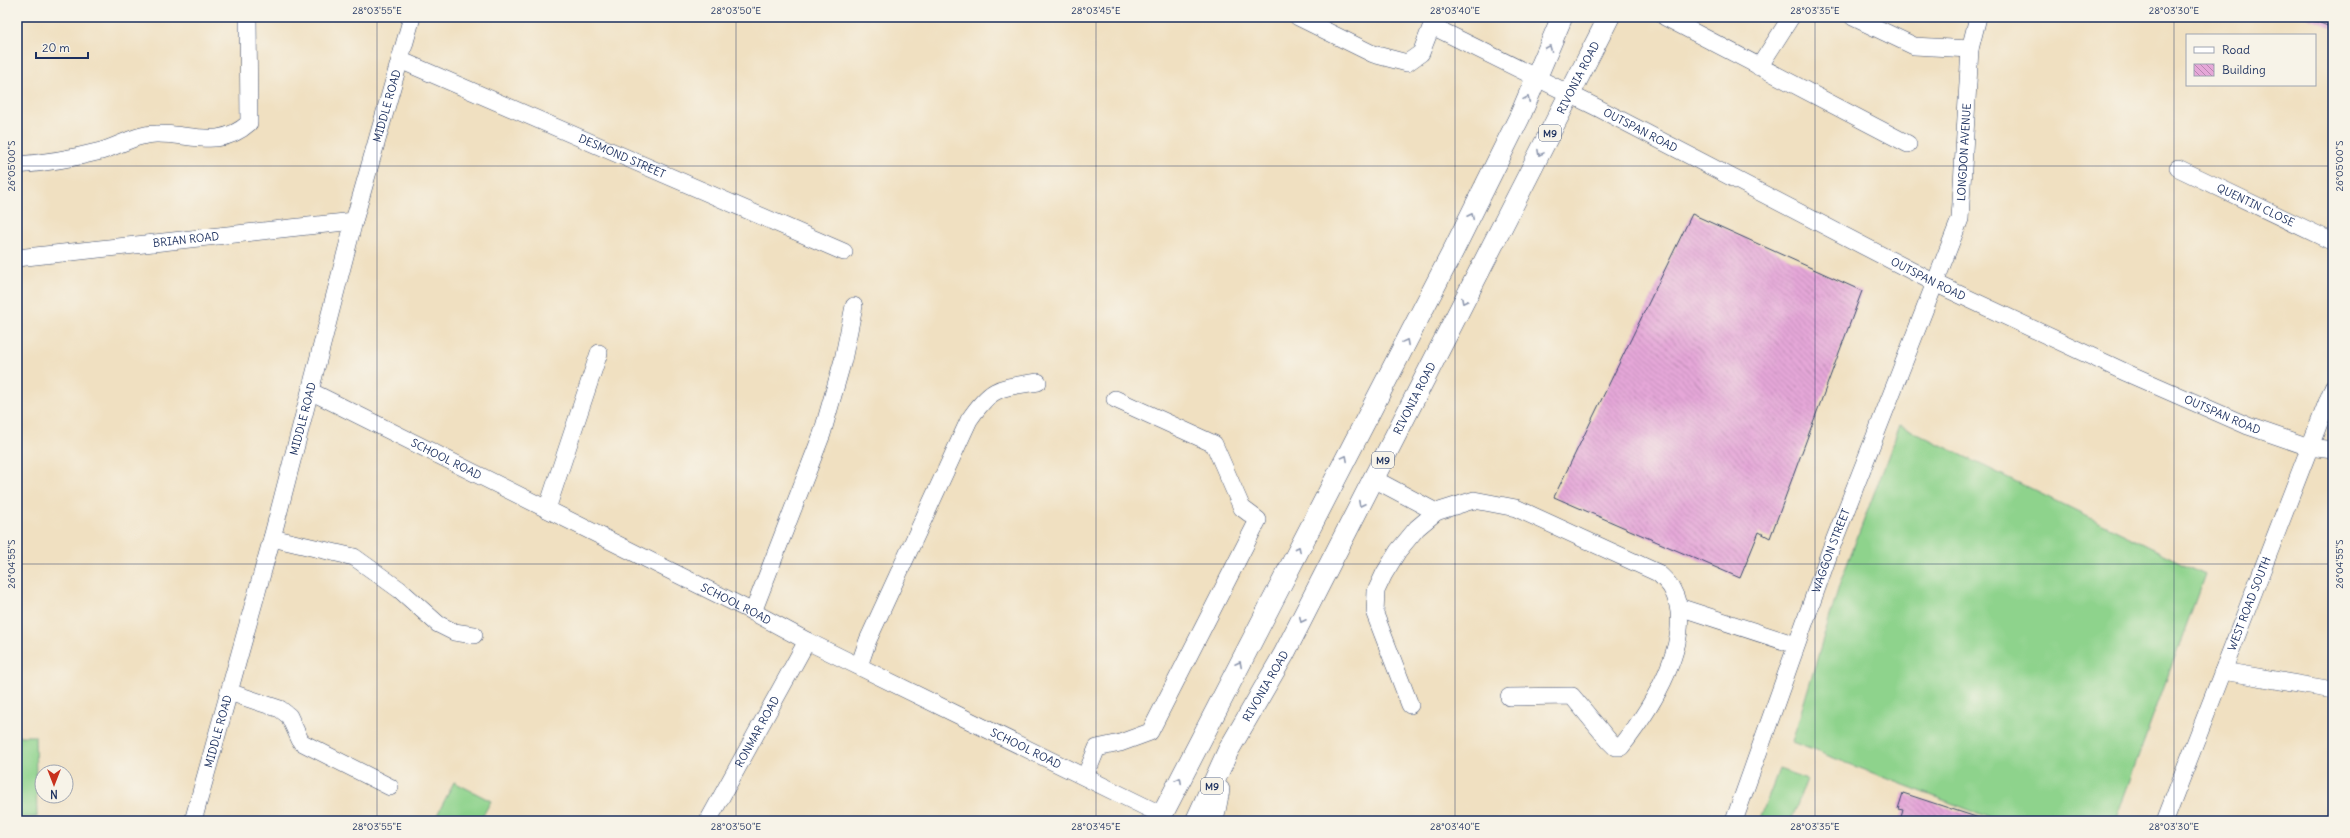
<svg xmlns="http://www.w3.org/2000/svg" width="2350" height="838" font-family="Delius,sans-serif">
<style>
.grass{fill:#8ed38c;stroke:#548175}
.building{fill:url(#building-back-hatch)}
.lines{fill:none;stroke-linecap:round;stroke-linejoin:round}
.minor-casing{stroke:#3b4a6d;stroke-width:18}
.major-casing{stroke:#3b4a6d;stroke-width:22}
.minor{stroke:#fff;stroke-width:17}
.major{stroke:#fff;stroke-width:21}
.oneway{stroke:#8d97ae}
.ticks{fill:none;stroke:#1b2f5e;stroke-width:1;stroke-opacity:0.45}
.labels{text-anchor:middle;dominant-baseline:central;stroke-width:3.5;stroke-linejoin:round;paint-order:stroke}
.shield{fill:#f7f3e8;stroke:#5d6a87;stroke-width:1}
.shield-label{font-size:10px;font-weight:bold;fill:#1b2f5e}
.street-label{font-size:11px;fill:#1b2f5e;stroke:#f7f3e8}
.neatline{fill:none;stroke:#1b2f5e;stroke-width:1.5}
.ticks-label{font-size:10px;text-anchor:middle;fill:#1b2f5e}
</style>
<defs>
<pattern id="building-back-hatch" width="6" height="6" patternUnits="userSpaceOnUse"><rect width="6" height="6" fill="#e5a7d8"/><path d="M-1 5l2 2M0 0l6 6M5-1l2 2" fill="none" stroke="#b988b2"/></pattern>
</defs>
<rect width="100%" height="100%" fill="#f7f3e8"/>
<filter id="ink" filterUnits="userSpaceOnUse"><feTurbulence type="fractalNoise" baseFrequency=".025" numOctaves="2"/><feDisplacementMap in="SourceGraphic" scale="8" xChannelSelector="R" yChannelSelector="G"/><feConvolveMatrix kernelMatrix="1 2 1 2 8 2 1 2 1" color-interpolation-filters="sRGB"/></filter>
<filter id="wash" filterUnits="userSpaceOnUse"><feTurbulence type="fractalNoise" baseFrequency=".012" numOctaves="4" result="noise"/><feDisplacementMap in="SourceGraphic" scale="16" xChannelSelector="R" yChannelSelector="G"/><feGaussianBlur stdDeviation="0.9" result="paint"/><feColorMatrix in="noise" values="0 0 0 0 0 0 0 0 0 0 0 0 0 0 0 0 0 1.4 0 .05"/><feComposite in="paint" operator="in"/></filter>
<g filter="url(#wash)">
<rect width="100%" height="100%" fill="#f0e0c1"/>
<g class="grass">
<polygon points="1900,425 2205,574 2115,821 1998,821 1792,742 1840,583"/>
<polygon points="17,736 35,736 37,817 17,818"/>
<polygon points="1779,769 1807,779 1791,821 1759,821"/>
<polygon points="454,782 491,801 480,821 434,821"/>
</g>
<g id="blocks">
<g class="building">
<polygon points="2305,17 2333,17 2333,28"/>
<polygon points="1692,214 1862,291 1770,538 1759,532 1740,578 1554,497"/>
<polygon points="1903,793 1979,818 1978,821 1900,821 1903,810 1898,809"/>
</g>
</g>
</g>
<g filter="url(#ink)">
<use href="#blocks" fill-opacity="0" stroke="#3b4a6d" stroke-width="1"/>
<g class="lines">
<defs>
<g id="minor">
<polyline points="1298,17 1373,54 1407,63 1421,53 1435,17"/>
<polyline points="1665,17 1908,144"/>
<polyline points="1853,17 1914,46 1970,49"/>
<path id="s1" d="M1432,26l166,82 337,175 192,90 121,53 61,21 24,3"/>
<path id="s2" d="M400,60l444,192"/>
<polyline points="1759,67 1791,17"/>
<path d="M17,165c28,-2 57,-7 84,-14 18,-5 35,-17 55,-17 34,-1 63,16 93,-11l-1,-106"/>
<path id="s3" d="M2178,168l155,74"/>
<path id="s4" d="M17,258l337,-37"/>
<path id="s5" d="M312,392l441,220 54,29 355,174"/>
<polyline points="1374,479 1436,512"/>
<polyline points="547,509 599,353"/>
<polyline points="272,538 354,557 400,590 438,624 454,632 474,635"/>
<polyline points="1679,607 1796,645"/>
<polyline points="753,612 822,434 843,360 854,306"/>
<path d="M859,666l9,-26 101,-220c23,-34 30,-32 69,-38"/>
<polyline points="2223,671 2333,690"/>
<polyline points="229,692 280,709 289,716 301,742 390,787"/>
<path d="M1410,705l-35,-91 1,-23 8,-17 14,-23 19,-23 19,-16 38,-12 42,8 142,65c5,5 11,10 14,16 26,48 -22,121 -51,158h-6l-5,-5 -38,-46 -63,1"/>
<polyline points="1085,777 1097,748 1120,743 1150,732 1258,520 1242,508 1214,444 1115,399"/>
<path id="s6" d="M193,821l79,-283 82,-317 58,-204"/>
<path id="s7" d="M708,821l99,-180"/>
<path id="s8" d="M1734,821l96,-270 130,-332 10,-170 8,-32"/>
<path id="s9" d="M2165,821l168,-434"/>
</g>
<g id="major">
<polyline points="1159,821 1453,251 1520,116 1562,17"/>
<path id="s10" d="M1196,821l32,-70 56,-97 325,-637"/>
<polyline points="1213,821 1219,790"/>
</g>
</defs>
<use href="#minor" class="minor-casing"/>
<use href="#major" class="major-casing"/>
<use href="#minor" class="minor"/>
<use href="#major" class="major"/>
</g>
<defs><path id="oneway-chevron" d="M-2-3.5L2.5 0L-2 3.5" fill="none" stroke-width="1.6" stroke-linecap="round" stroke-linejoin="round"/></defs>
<g class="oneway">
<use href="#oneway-chevron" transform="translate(1549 48) rotate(-68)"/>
<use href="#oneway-chevron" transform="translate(1527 99) rotate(-66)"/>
<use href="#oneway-chevron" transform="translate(1540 153) rotate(118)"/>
<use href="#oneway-chevron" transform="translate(1471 216) rotate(-64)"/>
<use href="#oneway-chevron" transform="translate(1464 301) rotate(117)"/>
<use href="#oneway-chevron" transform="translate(1406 342) rotate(-62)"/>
<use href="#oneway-chevron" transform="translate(1345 458) rotate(-62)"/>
<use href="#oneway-chevron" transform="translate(1361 504) rotate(117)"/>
<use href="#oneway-chevron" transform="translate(1298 549) rotate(-63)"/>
<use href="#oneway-chevron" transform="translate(1302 620) rotate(117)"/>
<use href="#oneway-chevron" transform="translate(1239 664) rotate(-63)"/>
<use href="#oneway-chevron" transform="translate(1179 780) rotate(-63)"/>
</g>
</g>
<path class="ticks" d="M18,17v804M377,17v804M736,17v804M1096,17v804M1455,17v804M1815,17v804M2174,17v804M17,166h2316M17,564h2316"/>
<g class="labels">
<g class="shield">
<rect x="1539" y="125" width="22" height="16" rx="3"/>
<rect x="1372" y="452" width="22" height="16" rx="3"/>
<rect x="1201" y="778" width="22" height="16" rx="3"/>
</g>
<g class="shield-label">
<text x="1550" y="133">M9</text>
<text x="1383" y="460">M9</text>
<text x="1212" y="786">M9</text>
</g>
<g class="street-label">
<text stroke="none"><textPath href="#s10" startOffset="836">RIVONIA ROAD</textPath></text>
<text stroke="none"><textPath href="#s6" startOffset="741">MIDDLE ROAD</textPath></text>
<text stroke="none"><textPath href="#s1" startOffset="233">OUTSPAN ROAD</textPath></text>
<text stroke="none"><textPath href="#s8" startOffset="710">LONGDON AVENUE</textPath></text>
<text stroke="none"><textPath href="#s2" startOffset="242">DESMOND STREET</textPath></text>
<text stroke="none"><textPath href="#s3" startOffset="86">QUENTIN CLOSE</textPath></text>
<text stroke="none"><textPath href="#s4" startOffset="170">BRIAN ROAD</textPath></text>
<text stroke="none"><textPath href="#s1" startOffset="557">OUTSPAN ROAD</textPath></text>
<text stroke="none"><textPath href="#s10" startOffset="476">RIVONIA ROAD</textPath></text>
<text stroke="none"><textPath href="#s1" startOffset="881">OUTSPAN ROAD</textPath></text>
<text stroke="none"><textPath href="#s6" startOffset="417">MIDDLE ROAD</textPath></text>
<text stroke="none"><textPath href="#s5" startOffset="150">SCHOOL ROAD</textPath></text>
<text stroke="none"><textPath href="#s8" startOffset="287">WAGGON STREET</textPath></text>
<text stroke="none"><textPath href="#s5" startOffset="474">SCHOOL ROAD</textPath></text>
<text stroke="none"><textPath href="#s9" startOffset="233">WEST ROAD SOUTH</textPath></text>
<text stroke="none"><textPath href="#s10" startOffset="152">RIVONIA ROAD</textPath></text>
<text stroke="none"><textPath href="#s7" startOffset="102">RONMAR ROAD</textPath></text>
<text stroke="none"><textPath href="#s6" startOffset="93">MIDDLE ROAD</textPath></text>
<text stroke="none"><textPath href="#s5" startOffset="798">SCHOOL ROAD</textPath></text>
</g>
</g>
<rect width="2350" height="838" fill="none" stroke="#f7f3e8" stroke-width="44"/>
<rect x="2186" y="34" width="130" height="52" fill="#f7f3e8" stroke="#9fa5b1"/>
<rect x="2194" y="47" width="20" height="6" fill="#ffffff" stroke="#9fa5b1"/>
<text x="2222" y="54" font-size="12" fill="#1b2f5e">Road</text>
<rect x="2194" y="64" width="20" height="12" fill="url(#building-back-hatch)" stroke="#9fa5b1"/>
<text x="2222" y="74" font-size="12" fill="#1b2f5e">Building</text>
<g transform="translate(54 784) rotate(180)"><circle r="19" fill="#f7f3e8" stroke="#9fa5b1"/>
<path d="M0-3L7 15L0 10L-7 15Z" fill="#c8321e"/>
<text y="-6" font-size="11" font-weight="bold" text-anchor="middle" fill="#1b2f5e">N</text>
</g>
<path d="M36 52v6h52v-6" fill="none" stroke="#1b2f5e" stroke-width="2"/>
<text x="42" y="52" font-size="12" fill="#1b2f5e" stroke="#f7f3e8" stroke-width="3" paint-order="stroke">20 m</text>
<rect x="22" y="22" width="2306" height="794" class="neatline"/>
<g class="ticks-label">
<text x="377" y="14">28°03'55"E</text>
<text x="736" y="14">28°03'50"E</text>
<text x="1096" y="14">28°03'45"E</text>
<text x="1455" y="14">28°03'40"E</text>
<text x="1815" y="14">28°03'35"E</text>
<text x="2174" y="14">28°03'30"E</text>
<text transform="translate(2339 166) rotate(-90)" y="4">26°05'00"S</text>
<text transform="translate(11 166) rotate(-90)" y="4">26°05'00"S</text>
<text transform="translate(2339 564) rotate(-90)" y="4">26°04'55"S</text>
<text transform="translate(11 564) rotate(-90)" y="4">26°04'55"S</text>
<text x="377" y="830">28°03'55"E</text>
<text x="736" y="830">28°03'50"E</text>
<text x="1096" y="830">28°03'45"E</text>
<text x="1455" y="830">28°03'40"E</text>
<text x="1815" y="830">28°03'35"E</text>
<text x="2174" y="830">28°03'30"E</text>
</g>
</svg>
